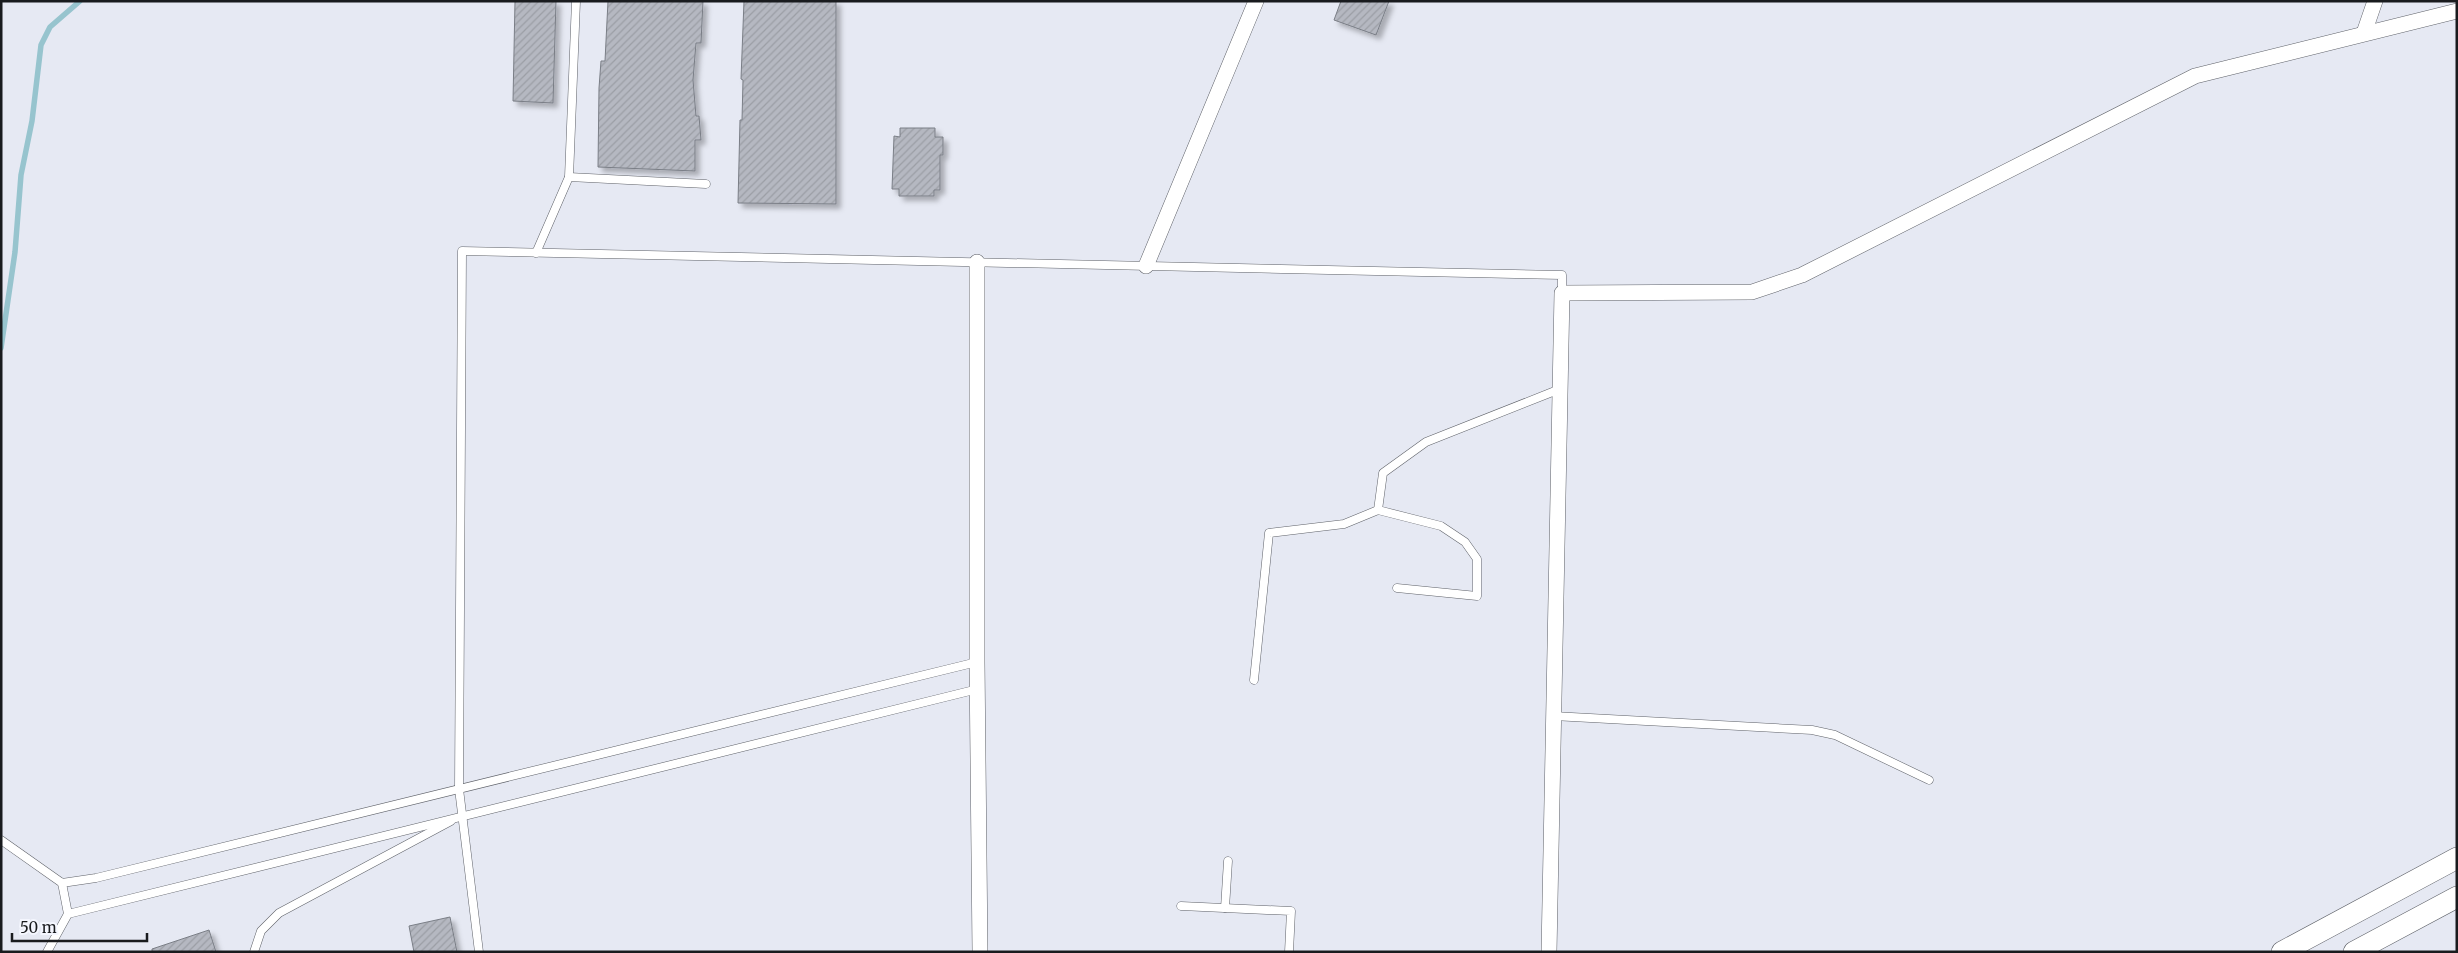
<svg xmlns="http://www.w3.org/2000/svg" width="2458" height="953" font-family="Merriweather,serif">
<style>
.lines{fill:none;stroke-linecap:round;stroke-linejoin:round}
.stream{stroke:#97c4ce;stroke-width:5.5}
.building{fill:url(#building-hatch);stroke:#7a7e86;filter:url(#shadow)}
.service-casing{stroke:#5e6168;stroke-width:9}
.minor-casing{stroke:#5e6168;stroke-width:16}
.secondary-casing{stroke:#5e6168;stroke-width:22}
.service{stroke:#fff;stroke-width:8}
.minor{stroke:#fff;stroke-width:15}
.secondary{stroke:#fff;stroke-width:21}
</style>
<defs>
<pattern id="building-hatch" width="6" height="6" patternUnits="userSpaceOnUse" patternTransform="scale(1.25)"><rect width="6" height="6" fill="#b5b8c1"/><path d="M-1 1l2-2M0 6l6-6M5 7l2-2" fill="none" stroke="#9b9ea5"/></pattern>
<filter id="shadow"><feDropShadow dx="4.5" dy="4.5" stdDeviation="2.5" flood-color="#0004"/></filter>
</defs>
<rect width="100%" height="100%" fill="#e6e9f3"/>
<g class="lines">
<polyline class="stream" points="1,348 15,252 21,175 32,121 41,45 50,27 80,1"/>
</g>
<g class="building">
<polygon points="515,1 556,1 553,103 513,101"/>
<polygon points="608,1 703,1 701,43 696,43 693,80 696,116 699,116 701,140 695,140 695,171 598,167 599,88 601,61 605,61"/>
<polygon points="744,1 836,1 836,204 738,203 740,120 742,120 743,80 741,79"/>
<polygon points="1341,1 1389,1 1376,35 1334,20"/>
<polygon points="900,128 935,128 935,137 943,137 943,155 940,155 940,190 934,190 934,196 899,196 899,189 892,189 894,136 900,137"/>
<polygon points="450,917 457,952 414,952 409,926"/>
<polygon points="209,930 216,952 152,952 152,949"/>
</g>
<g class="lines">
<defs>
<g id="service">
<polyline points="569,177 706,184"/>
<polyline points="536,253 569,177 576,1"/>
<polyline points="1397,588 1477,596 1477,559 1465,542 1441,526 1378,510 1383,473 1426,442 1560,389"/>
<polyline points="1254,680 1269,533 1344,524 1378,510"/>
<polyline points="1553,716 1812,730 1835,735 1929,780"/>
<polyline points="1,840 62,883 96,878 977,662"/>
<polyline points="62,883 68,914"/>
<polyline points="1181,906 1291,911 1289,952"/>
<polyline points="1225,908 1228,861"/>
<polyline points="47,952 68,914 978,689"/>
<polyline points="254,952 261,931 279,913 451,821"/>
<polyline points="479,952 459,789 462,251 1562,275 1562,293"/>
</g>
<g id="minor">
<polyline points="2364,33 2375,1"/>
<polyline points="977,262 977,662 980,952"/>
<polyline points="1146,266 1256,1"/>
<polyline points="1549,952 1562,293 1752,292 1802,275 2195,76 2457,11"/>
</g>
<g id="secondary">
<polyline points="2282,952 2457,858"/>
<polyline points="2354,952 2457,897"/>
</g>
</defs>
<use href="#service" class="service-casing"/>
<use href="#minor" class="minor-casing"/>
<use href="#secondary" class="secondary-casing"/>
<use href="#service" class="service"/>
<use href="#minor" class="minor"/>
<use href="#secondary" class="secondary"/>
</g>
<rect width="2458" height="953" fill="none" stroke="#191b1e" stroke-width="5"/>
<path d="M12 933v8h135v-8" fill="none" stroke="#191b1e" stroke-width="2.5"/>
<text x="20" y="933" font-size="15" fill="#191b1e" stroke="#f4f6fe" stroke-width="4" paint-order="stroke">50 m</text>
</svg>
